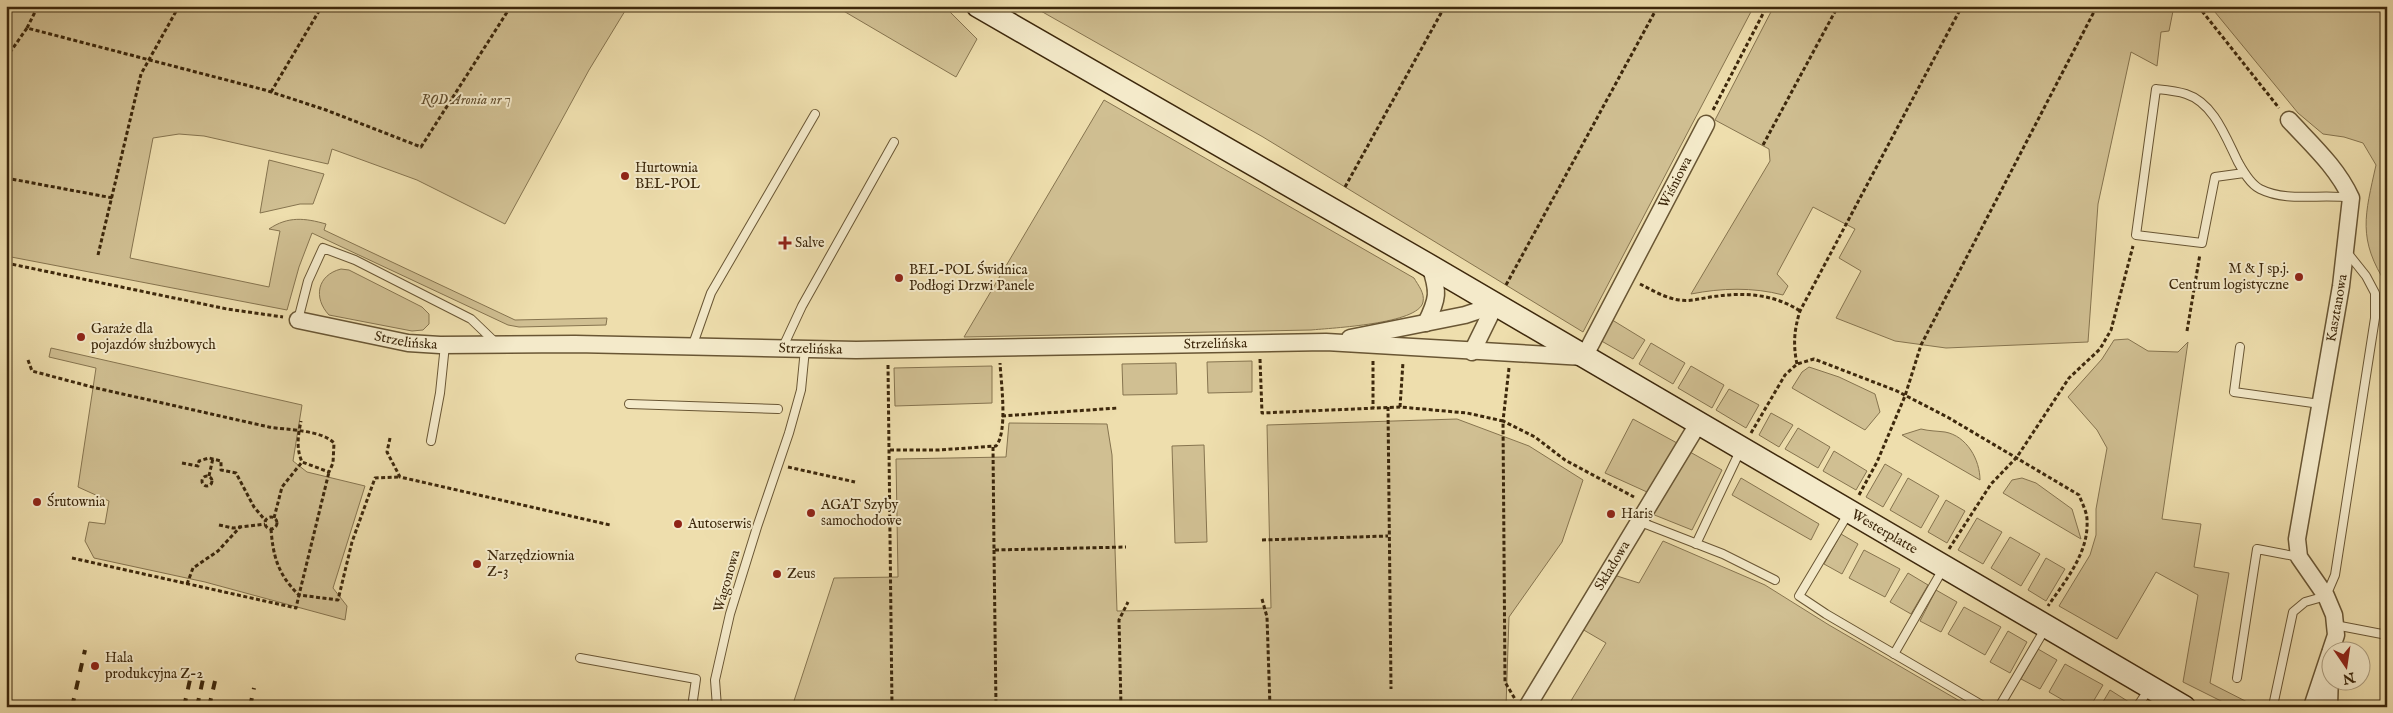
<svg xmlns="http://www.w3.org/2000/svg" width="2393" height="713" font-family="'IM FELL English',serif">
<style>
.green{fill:#d0bf92;stroke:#86744f}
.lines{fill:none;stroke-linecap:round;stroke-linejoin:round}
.service-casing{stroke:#695634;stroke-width:10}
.minor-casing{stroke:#695634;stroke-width:19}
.secondary-casing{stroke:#3d280c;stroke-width:25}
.path{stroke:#3d280c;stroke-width:3;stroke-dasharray:4 2.5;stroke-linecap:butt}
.service{stroke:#f4eaca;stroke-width:8}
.minor{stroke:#f4eaca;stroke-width:16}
.secondary{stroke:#f4eaca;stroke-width:22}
.rail{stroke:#3d280c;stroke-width:4;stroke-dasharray:9 9;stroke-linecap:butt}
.poi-dot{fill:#8f2418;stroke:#f4eaca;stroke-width:2}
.labels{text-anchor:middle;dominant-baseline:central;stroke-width:4;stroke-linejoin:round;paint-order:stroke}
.park-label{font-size:14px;font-style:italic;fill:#624e2e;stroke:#f4eaca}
.poi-label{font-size:14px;fill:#3d280c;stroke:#f4eaca;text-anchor:start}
.street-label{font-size:14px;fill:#3d280c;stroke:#f4eaca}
</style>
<rect width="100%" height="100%" fill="#eedead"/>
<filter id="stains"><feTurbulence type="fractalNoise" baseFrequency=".004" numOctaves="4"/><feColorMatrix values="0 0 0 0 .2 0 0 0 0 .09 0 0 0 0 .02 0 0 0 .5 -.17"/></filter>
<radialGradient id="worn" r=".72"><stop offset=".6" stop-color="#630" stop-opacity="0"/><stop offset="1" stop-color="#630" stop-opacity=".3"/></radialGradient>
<g class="green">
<path d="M6,6h622l-39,64 -84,154 -88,-44 -85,-31 -4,15 -124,-28 -25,-2 -26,4 -23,120 139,29 11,-56 -11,-2c19,-13 36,-11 57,-5l-2,6 191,90 92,-2 -1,7 -87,2 -11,-2 -196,-92 -13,34 -12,43 -281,-54z"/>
<polygon points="835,6 941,6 948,10 977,39 956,77"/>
<polygon points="1032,6 1754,6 1583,332 1263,137"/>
<path d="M1774,6h400l-5,25 -8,1 -4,34 -26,-14 -33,152 -10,138 -142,6 -51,-7 -59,-23 25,-47 -22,-13 16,-29 -42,-22 -36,67 11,12 -5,9c-30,-8 -62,-7 -92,-1l79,-133 -1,-12 -54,-29z"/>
<path d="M2210,6h177v279c-30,-46 -22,-70 -11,-120l-13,-22 -19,-6 -21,-3 -25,-21z"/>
<path d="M1104,100l310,178c4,7 11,15 9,24 -4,22 -92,26 -112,28l-347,7z"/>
<polygon points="269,160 324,174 313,204 300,204 260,213"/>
<path d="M341,269l8,1 73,37 7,7v10l-6,6 -11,1 -83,-16c-16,-17 -12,-40 12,-46z"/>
<polygon points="1609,318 1645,340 1633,359 1598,339"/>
<polygon points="2128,339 2148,351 2178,352 2188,342 2162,519 2201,524 2194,567 2229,573 2210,683 2257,707 2233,707 2183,682 2198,595 2156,572 2117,639 2059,606 2090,555 2096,535 2096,509 2107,448 2097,430 2068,397 2102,359 2114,340"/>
<polygon points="1651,343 1685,363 1673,384 1639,364"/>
<polygon points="51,348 302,405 293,461 307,472 365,486 333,588 347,606 345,620 205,582 94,558 85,541 89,522 105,524 109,501 78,487 96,368 49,357"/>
<polygon points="1252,361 1252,392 1208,393 1207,362"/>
<polygon points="1176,363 1177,394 1123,395 1122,364"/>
<polygon points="992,366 992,403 895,406 894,368"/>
<polygon points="1691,366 1724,385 1712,408 1678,388"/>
<polygon points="1809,367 1839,377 1875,394 1880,412 1865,430 1792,388 1802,372"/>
<polygon points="1729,389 1759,405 1746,428 1716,410"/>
<polygon points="1771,413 1793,425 1779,447 1759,435"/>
<polygon points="1457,419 1529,446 1583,480 1562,542 1509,617 1506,707 792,707 834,578 898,577 896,459 1006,457 1009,423 1107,424 1112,455 1117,611 1271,608 1267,425"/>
<polygon points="1633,419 1677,443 1647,492 1605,473"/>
<polygon points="1798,428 1830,447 1818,468 1785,449"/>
<path d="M1921,429c8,2 16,2 24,3 22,4 35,28 35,48l-78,-45z"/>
<polygon points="1204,445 1207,542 1175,543 1172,446"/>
<polygon points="1834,451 1867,471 1856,490 1823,471"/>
<polygon points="1690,452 1722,470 1692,530 1652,514"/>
<polygon points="1885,464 1902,474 1883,507 1866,497"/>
<polygon points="1741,478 1819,524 1811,540 1732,495"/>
<polygon points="1908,478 1939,496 1921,528 1890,510"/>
<polygon points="2022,478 2036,483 2072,509 2081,539 2003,493 2012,480"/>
<polygon points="1946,500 1965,511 1947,543 1928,532"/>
<polygon points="1977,518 2002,532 1983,564 1958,550"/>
<polygon points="1841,534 1858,544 1842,574 1824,564"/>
<polygon points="2010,537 2040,554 2021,586 1991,568"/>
<polygon points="1663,541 1765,585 1829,625 1970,707 1573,707 1569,704 1606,643 1582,629 1614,575 1639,583"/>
<polygon points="1864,550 1900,569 1885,597 1849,578"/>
<polygon points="2046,558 2065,569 2046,601 2028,590"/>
<polygon points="1908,573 1928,585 1911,614 1890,602"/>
<polygon points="1936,590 1957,602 1941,632 1920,621"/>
<polygon points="1964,607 2001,627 1985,655 1948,634"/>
<polygon points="2008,631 2027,642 2010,673 1990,662"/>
<polygon points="2038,649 2057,660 2040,689 2021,679"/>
<polygon points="2065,664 2103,685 2090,707 2075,707 2049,692"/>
<polygon points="2110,690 2129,702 2127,707 2100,707"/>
</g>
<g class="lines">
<defs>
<g id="service">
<path d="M2244,173l-29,4 -13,66 -66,-8 20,-146c10,1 21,2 30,5 28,9 40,44 52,68 5,9 12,22 22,27 28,14 62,4 91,9"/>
<polyline points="298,320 308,281 323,248 355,260 471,319 496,343"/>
<polyline points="692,347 711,293 815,114"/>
<polyline points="2240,347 2234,392 2320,404"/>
<polyline points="782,349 802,306 894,142"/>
<polyline points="629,404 778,409"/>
<polyline points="431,441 440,393 445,345"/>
<polyline points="1848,514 1799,596 1826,614 1985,707"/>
<polyline points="1638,521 1723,554 1775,580"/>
<polyline points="1696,544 1740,451"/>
<polyline points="2335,625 2387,635"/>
<polyline points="1894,654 1943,569"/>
<polyline points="580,658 696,679 692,707"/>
<polyline points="2237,678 2257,549 2299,557"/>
<polyline points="2273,706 2293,612 2305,602 2326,596 2335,575 2375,318 2375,293 2366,276 2346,251"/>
<polyline points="717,707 715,680 730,614 757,527 789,433 801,390 805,349"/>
<polyline points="1999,707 2045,629"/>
<polyline points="2137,707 2149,689"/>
</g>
<g id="minor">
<path d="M2289,120c22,24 48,47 62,78l-10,88 -44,253 2,18 27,39 8,19 2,20 -5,15"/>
<path id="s1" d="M298,320l110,23 32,2 135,-1 281,6 470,-8 258,15 122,-233"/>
<path d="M1426,323c12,-24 13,-31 4,-57"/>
<polyline points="1350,338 1465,315 1495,305"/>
<polyline points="1472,352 1495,305"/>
<path id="s2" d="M1527,707l171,-283"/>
<polyline points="2312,707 2330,653"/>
<polyline points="2329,707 2330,672"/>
</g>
<g id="secondary">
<path id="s3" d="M978,6l452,260 754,441"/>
</g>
</defs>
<use href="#service" class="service-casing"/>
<use href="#minor" class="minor-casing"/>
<use href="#secondary" class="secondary-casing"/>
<g class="path">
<polyline points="2198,6 2279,108"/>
<polyline points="27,28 38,6"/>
<polyline points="6,58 27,28 265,90 326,110 421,147 511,6"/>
<polyline points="271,92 322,6"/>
<polyline points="1713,110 1767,6"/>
<polyline points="1763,145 1838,6"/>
<polyline points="6,178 113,198"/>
<polyline points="1345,187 1445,6"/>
<polyline points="98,255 141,74 179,6"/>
<polyline points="6,263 227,309 283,317"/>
<path d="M1640,284c12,6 25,14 39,16 14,2 26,-3 39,-4 28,-4 58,-1 82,15"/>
<polyline points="1506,285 1658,6"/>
<polyline points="2187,331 2200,254"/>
<polyline points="1260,359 1262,413 1400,407 1467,413 1503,421 1505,682 1515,699"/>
<path d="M28,360l4,11 64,17 173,39c18,3 53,3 65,16l-1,20 -4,9 -27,-10c-6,-14 -4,-26 -1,-41"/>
<polyline points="1373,361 1373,408"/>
<path d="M1797,364c-4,-19 -3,-34 3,-53l162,-305"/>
<polyline points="888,365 892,707"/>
<polyline points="1509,368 1503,421 1535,437 1565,460 1634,497"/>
<polyline points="1388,407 1391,689"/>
<polyline points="1400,407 1403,362"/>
<polyline points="1002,416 1118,408"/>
<path d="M1751,433l34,-58 12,-11 17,-5 83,32 52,27 130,77c3,8 8,17 8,25 2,33 -22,61 -39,86"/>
<polyline points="390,438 387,452 400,477 610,525"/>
<polyline points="993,447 994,550 1126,547"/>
<path d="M890,450h49l57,-4c12,-14 5,-64 4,-83"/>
<polyline points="182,463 198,466 199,461 209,458 221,461 221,470 236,473 254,507 265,520"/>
<polyline points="788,467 855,482"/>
<circle cx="207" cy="481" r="5"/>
<polyline points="209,476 213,458"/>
<polyline points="1859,495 1877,462 1905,396 1921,345 2097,6"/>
<circle cx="271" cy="523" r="6"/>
<polyline points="274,518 282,487 302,462"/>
<polyline points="219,525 233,528 265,524"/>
<path d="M271,529c2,27 7,46 28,66l30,-123"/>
<polyline points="1262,540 1388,536"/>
<polyline points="1949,549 1991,484 2017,457 2069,378 2100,349 2111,330 2133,246"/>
<polyline points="994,550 996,707"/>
<polyline points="72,558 296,608 299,595 338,600 352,542 375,478 400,477"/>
<polyline points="187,584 193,568 218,551 241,526"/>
<polyline points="1262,599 1267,617 1270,707"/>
<polyline points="1121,707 1119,620 1128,602"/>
</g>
<use href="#service" class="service"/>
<use href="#minor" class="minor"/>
<use href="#secondary" class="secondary"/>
<g class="rail">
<polyline points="72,707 85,650"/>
<polyline points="184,707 191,675"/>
<polyline points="197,707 203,679"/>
<polyline points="209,707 215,681"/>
<polyline points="250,707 254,688"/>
</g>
</g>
<g class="poi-dot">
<circle cx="625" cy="176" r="5"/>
<path d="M782.5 235.5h5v5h5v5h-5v5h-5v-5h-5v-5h5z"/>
<circle cx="2299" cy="277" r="5"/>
<circle cx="899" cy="278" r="5"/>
<circle cx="81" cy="337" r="5"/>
<circle cx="37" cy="502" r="5"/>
<circle cx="811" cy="513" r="5"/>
<circle cx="1611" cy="514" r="5"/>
<circle cx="678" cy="524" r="5"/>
<circle cx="477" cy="564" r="5"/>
<circle cx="777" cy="574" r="5"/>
<circle cx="95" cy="666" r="5"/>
</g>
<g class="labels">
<g class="park-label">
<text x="466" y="100">ROD Aronia nr 7</text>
</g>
<g class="poi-label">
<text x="635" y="168">Hurtownia<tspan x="635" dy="16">BEL-POL</tspan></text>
<text x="795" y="243">Salve</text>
<text x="2289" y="269" text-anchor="end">M &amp; J sp.j.<tspan x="2289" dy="16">Centrum logistyczne</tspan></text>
<text x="909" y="270">BEL-POL Świdnica<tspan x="909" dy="16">Podłogi Drzwi Panele</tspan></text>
<text x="91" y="329">Garaże dla<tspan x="91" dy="16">pojazdów służbowych</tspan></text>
<text x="47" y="502">Śrutownia</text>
<text x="821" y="505">AGAT Szyby<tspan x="821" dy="16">samochodowe</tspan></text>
<text x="1621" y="514">Haris</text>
<text x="688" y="524">Autoserwis</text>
<text x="487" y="556">Narzędziownia<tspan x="487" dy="16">Z-3</tspan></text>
<text x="787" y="574">Zeus</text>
<text x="105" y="658">Hala<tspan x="105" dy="16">produkcyjna Z-2</tspan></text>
</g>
<g class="street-label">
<text stroke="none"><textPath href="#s1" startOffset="1486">Wiśniowa</textPath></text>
<text transform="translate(2337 308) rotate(-80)">Kasztanowa</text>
<text stroke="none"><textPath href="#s1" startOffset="110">Strzelińska</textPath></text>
<text stroke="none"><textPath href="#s1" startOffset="920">Strzelińska</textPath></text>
<text stroke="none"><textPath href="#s1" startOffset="515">Strzelińska</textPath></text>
<text stroke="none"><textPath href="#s3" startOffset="1048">Westerplatte</textPath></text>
<text stroke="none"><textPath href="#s2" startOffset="165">Składowa</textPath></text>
<text transform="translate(727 581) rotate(-74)">Wagonowa</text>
</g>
</g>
<rect width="2393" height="713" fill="none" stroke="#eedead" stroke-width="25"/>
<rect x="8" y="8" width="2378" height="698" fill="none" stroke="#3d280c" stroke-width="2.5"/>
<rect x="12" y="12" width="2368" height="688" fill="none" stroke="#3d280c"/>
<g transform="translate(2346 666) rotate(167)"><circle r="24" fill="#f4eaca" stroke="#ab9c7e"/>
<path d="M0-4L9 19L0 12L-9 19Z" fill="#8f2418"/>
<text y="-8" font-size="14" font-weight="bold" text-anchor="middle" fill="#3d280c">N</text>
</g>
<rect width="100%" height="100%" filter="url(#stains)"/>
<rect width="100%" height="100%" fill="url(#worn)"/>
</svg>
